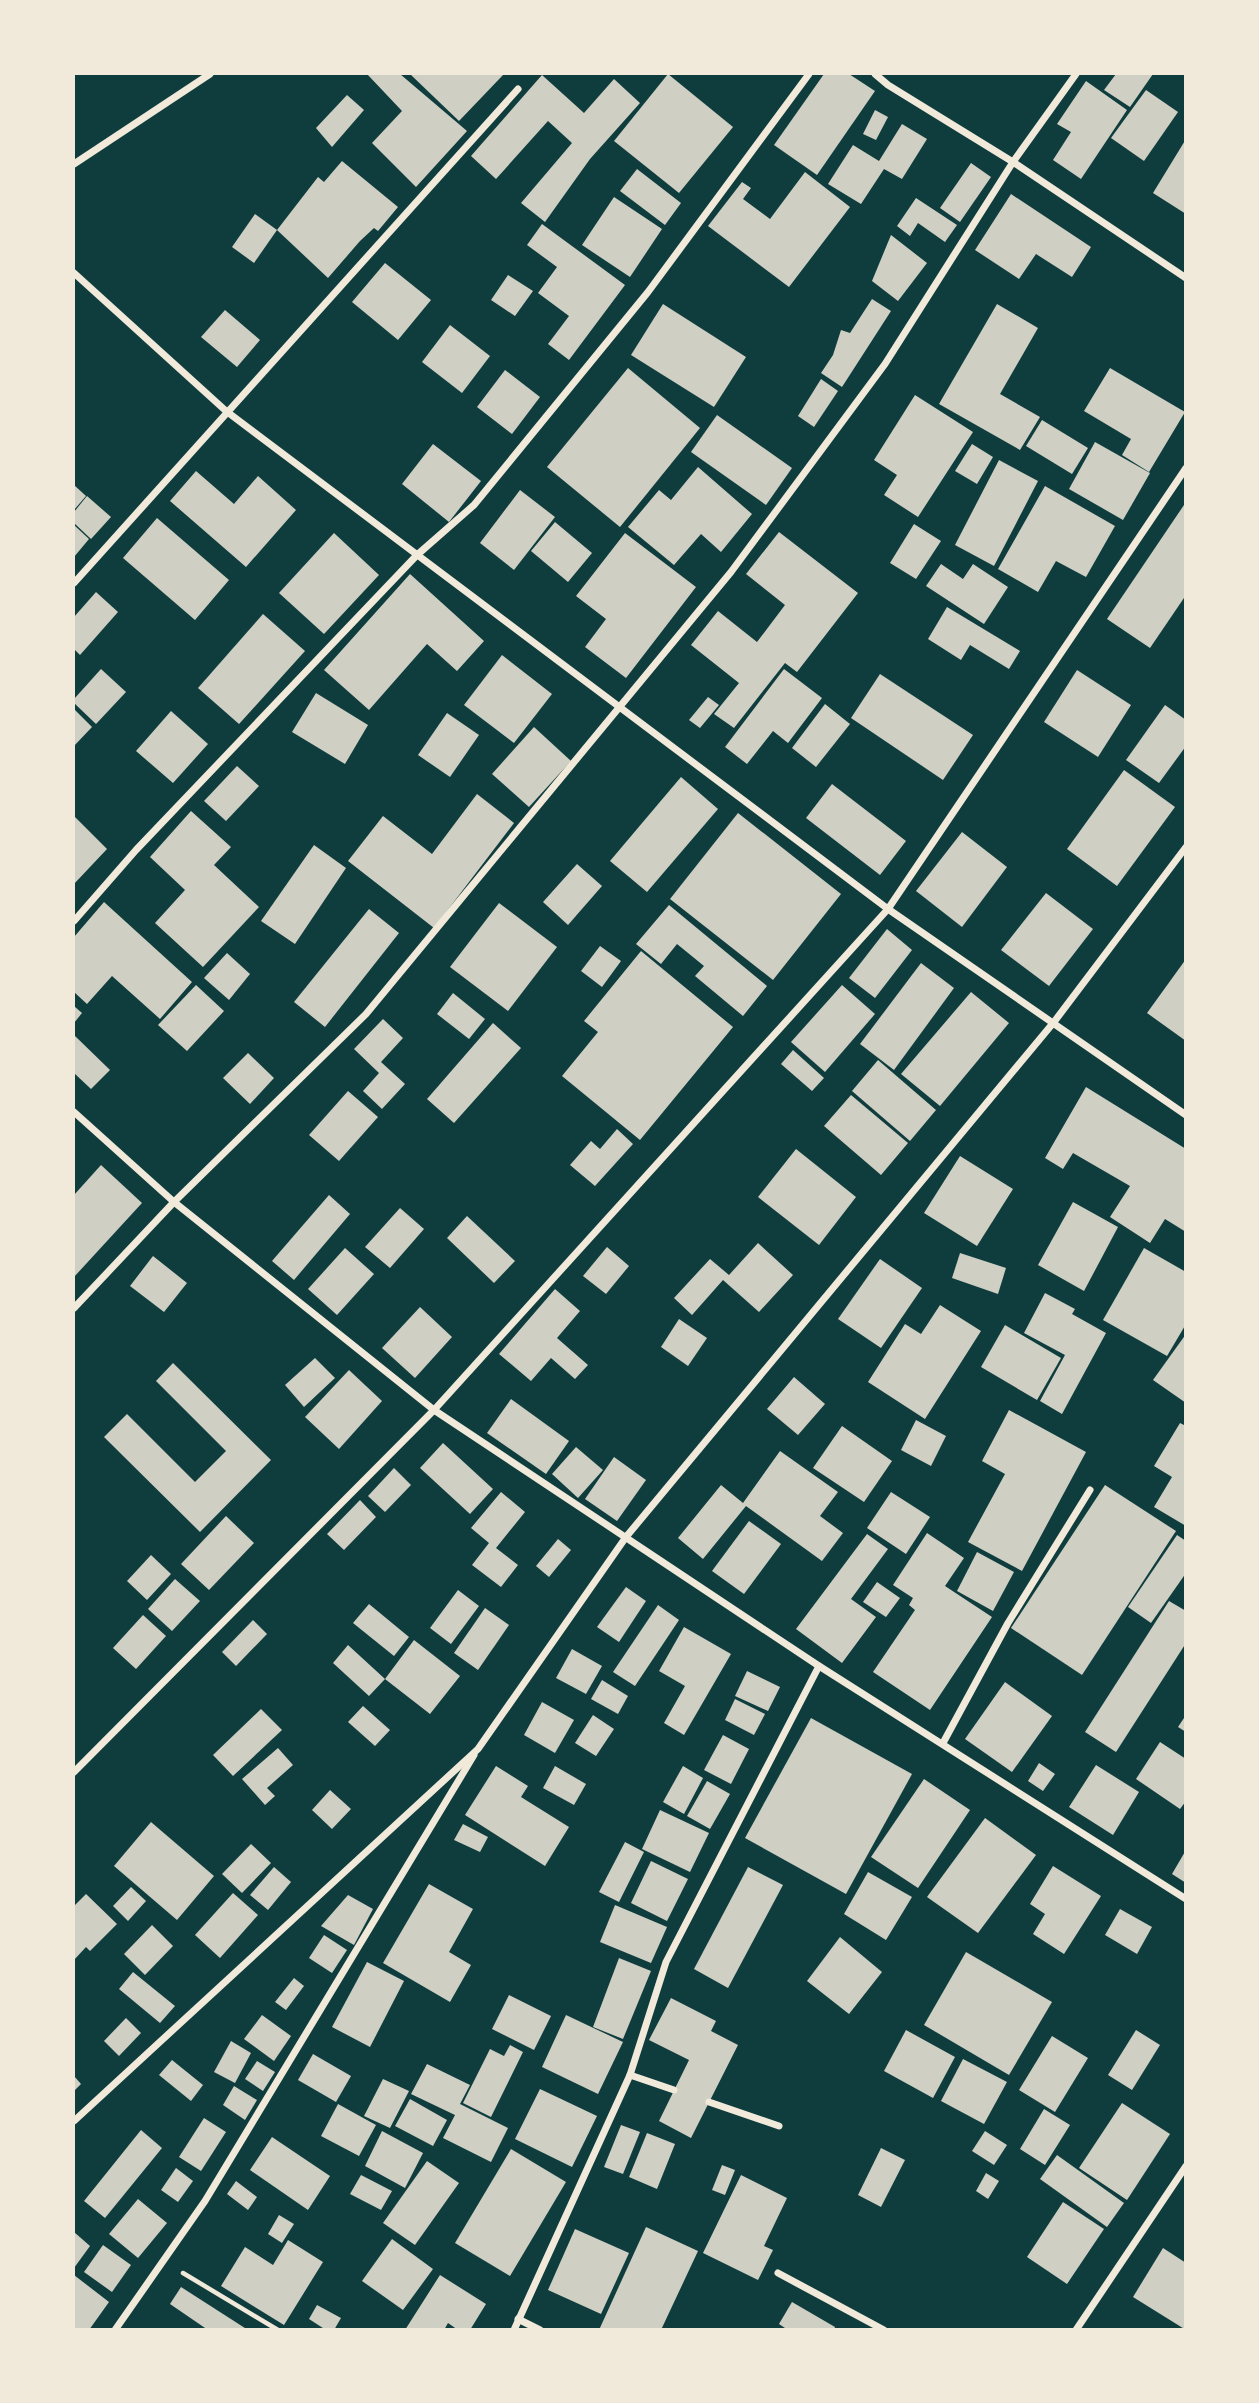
<svg xmlns="http://www.w3.org/2000/svg" width="1259" height="2403" font-family="Rubik,sans-serif">
<style>
.building{fill:#cfcfc3}
.lines{fill:none;stroke-linecap:round;stroke-linejoin:round}
.path{stroke:#f1e9da;stroke-width:4.5}
.minor{stroke:#f1e9da;stroke-width:7}
</style>
<rect width="100%" height="100%" fill="#0f3d3e"/>
<g class="building">
<polygon points="367,74 400,74 467,131 416,187 372,143 402,111"/>
<polygon points="410,74 504,74 459,121"/>
<polygon points="668,74 733,127 679,193 614,141"/>
<polygon points="824,74 849,74 875,91 817,175 774,145"/>
<polygon points="1116,74 1153,74 1130,107 1104,90"/>
<polygon points="542,75 584,113 614,79 640,103 590,159 545,222 521,203 572,143 548,121 496,179 471,156"/>
<polygon points="1086,81 1127,110 1081,179 1053,160 1071,132 1057,124"/>
<polygon points="1146,90 1178,112 1144,161 1111,138"/>
<polygon points="347,95 364,110 332,147 316,128"/>
<polygon points="875,110 888,117 876,140 863,134"/>
<polygon points="902,124 927,139 902,179 884,169 861,204 828,184 853,145 879,161"/>
<polygon points="1186,139 1186,214 1153,193"/>
<polygon points="342,161 398,207 378,231 374,228 360,241 328,278 277,230 318,177 324,182"/>
<polygon points="971,163 991,177 960,222 940,208"/>
<polygon points="637,169 681,203 665,225 620,191"/>
<polygon points="805,172 850,207 789,287 708,226 742,182 751,188 743,199 770,219"/>
<polygon points="1011,194 1091,247 1072,277 1036,254 1019,279 975,250"/>
<polygon points="614,197 662,229 630,277 582,245"/>
<polygon points="916,198 957,225 945,242 918,223 910,236 897,226"/>
<polygon points="255,214 277,230 254,263 232,247"/>
<polygon points="542,224 625,285 569,360 548,344 569,316 538,293 557,267 527,245"/>
<polygon points="891,235 927,263 898,301 872,281"/>
<polygon points="385,263 431,300 398,340 352,302"/>
<polygon points="508,275 533,291 515,316 491,300"/>
<polygon points="872,299 891,311 842,387 821,373 833,355 841,330 850,333"/>
<polygon points="663,304 746,357 714,407 631,355"/>
<polygon points="997,304 1038,328 1000,394 1040,417 1020,450 939,404"/>
<polygon points="225,310 260,340 237,367 201,337"/>
<polygon points="450,325 490,356 462,393 422,362"/>
<polygon points="628,368 700,428 620,527 547,467"/>
<polygon points="1110,368 1185,412 1149,472 1122,455 1131,439 1084,411"/>
<polygon points="505,370 540,397 512,434 477,407"/>
<polygon points="821,379 838,391 814,427 798,416"/>
<polygon points="915,395 973,432 918,517 884,495 897,475 874,460"/>
<polygon points="717,415 792,468 766,505 691,452"/>
<polygon points="1042,420 1088,448 1072,474 1026,446"/>
<polygon points="1095,442 1150,473 1123,520 1069,489"/>
<polygon points="433,444 481,481 449,522 402,484"/>
<polygon points="972,444 993,457 977,484 955,471"/>
<polygon points="999,460 1038,481 994,566 955,545"/>
<polygon points="698,467 752,514 721,552 701,534 674,565 628,527 659,490 671,500"/>
<polygon points="196,471 234,504 258,476 296,510 246,567 170,501"/>
<polygon points="74,485 86,496 74,510"/>
<polygon points="1045,486 1115,526 1086,577 1056,561 1038,592 998,569"/>
<polygon points="520,490 555,517 514,570 480,543"/>
<polygon points="87,496 111,517 91,539 74,523 74,512"/>
<polygon points="1186,502 1186,595 1150,648 1107,619"/>
<polygon points="157,518 229,580 195,620 123,558"/>
<polygon points="555,522 592,553 568,582 531,551"/>
<polygon points="914,524 941,541 916,579 890,563"/>
<polygon points="74,525 89,539 74,557"/>
<polygon points="779,532 858,593 797,672 785,663 734,728 714,714 739,683 691,645 718,611 757,642 785,605 746,574"/>
<polygon points="334,533 379,575 324,634 279,593"/>
<polygon points="625,533 696,587 626,678 585,647 606,619 576,596"/>
<polygon points="941,564 963,579 973,564 1008,587 984,624 926,586"/>
<polygon points="410,574 484,641 457,671 427,644 369,710 324,670"/>
<polygon points="96,592 118,612 80,655 74,649 74,617"/>
<polygon points="947,607 1020,651 1009,669 970,645 961,660 928,639"/>
<polygon points="263,614 305,651 239,724 198,688"/>
<polygon points="502,655 552,694 514,743 464,705"/>
<polygon points="101,669 126,692 96,724 74,703 74,699"/>
<polygon points="784,669 822,698 788,743 773,731 747,764 725,747"/>
<polygon points="1077,670 1131,705 1098,757 1044,722"/>
<polygon points="880,674 973,735 943,780 851,718"/>
<polygon points="316,693 368,725 345,764 292,732"/>
<polygon points="708,697 719,705 700,728 689,720"/>
<polygon points="825,704 850,724 816,767 792,748"/>
<polygon points="1165,705 1186,720 1186,746 1159,783 1126,760"/>
<polygon points="74,709 92,727 74,746"/>
<polygon points="171,711 208,744 173,783 136,751"/>
<polygon points="447,713 479,735 450,777 418,755"/>
<polygon points="534,727 571,761 529,807 492,774"/>
<polygon points="237,766 259,786 226,821 204,801"/>
<polygon points="1124,770 1175,807 1117,886 1067,849"/>
<polygon points="681,777 718,809 647,892 610,861"/>
<polygon points="832,784 906,841 880,875 806,818"/>
<polygon points="477,794 514,823 434,928 348,861 383,816 432,854"/>
<polygon points="191,811 231,847 214,865 259,907 203,967 155,923 185,890 150,857"/>
<polygon points="738,813 841,894 773,980 670,899"/>
<polygon points="74,816 107,849 74,884"/>
<polygon points="962,832 1007,867 962,927 916,891"/>
<polygon points="314,845 346,868 295,944 261,921"/>
<polygon points="577,864 602,886 568,925 543,902"/>
<polygon points="1046,893 1093,929 1049,986 1001,950"/>
<polygon points="104,902 192,982 160,1019 112,976 87,1004 74,992 74,937"/>
<polygon points="499,903 557,947 508,1011 450,967"/>
<polygon points="669,905 767,986 743,1016 695,976 704,966 677,944 661,964 636,944"/>
<polygon points="369,909 399,933 325,1027 294,1002"/>
<polygon points="887,929 912,950 875,998 849,978"/>
<polygon points="600,946 621,961 602,987 581,971"/>
<polygon points="641,951 733,1027 640,1140 562,1076 598,1032 584,1021"/>
<polygon points="227,953 250,974 229,1000 204,978"/>
<polygon points="1186,959 1186,1041 1147,1013"/>
<polygon points="921,963 954,988 894,1070 860,1044"/>
<polygon points="196,985 224,1011 187,1051 158,1025"/>
<polygon points="842,985 875,1014 825,1072 791,1042"/>
<polygon points="971,992 1009,1023 940,1106 901,1074"/>
<polygon points="453,993 485,1019 469,1039 437,1014"/>
<polygon points="74,1006 82,1013 74,1023"/>
<polygon points="383,1019 403,1038 381,1062 405,1084 382,1109 363,1091 379,1073 354,1049"/>
<polygon points="493,1023 521,1048 454,1123 427,1099"/>
<polygon points="74,1035 110,1070 91,1089 74,1073"/>
<polygon points="793,1050 824,1078 812,1091 781,1064"/>
<polygon points="248,1053 274,1078 250,1104 223,1078"/>
<polygon points="878,1060 936,1110 910,1141 852,1091"/>
<polygon points="1086,1087 1186,1149 1186,1232 1165,1219 1150,1243 1110,1217 1130,1186 1073,1153 1063,1169 1045,1158"/>
<polygon points="348,1091 378,1117 339,1161 309,1135"/>
<polygon points="851,1095 908,1143 881,1175 824,1126"/>
<polygon points="617,1129 633,1144 595,1186 570,1165 591,1141 600,1149"/>
<polygon points="796,1149 856,1197 819,1245 758,1197"/>
<polygon points="960,1156 1013,1189 977,1246 924,1213"/>
<polygon points="101,1165 142,1203 74,1277 74,1195"/>
<polygon points="329,1195 350,1214 294,1280 272,1261"/>
<polygon points="1073,1202 1118,1227 1084,1291 1038,1265"/>
<polygon points="400,1208 424,1229 390,1268 365,1247"/>
<polygon points="467,1216 515,1261 494,1283 447,1238"/>
<polygon points="758,1243 793,1275 759,1312 723,1280 692,1315 674,1298 710,1259 729,1275"/>
<polygon points="607,1247 629,1266 606,1294 583,1276"/>
<polygon points="345,1248 374,1274 337,1315 308,1289"/>
<polygon points="1144,1248 1186,1272 1186,1324 1167,1356 1103,1320"/>
<polygon points="960,1253 1006,1268 998,1294 952,1278"/>
<polygon points="153,1256 187,1283 164,1312 130,1286"/>
<polygon points="880,1259 922,1288 881,1348 838,1319"/>
<polygon points="555,1289 580,1311 557,1338 588,1365 575,1379 551,1358 531,1381 499,1354"/>
<polygon points="1045,1293 1075,1309 1072,1314 1106,1333 1062,1414 1040,1401 1065,1355 1024,1333"/>
<polygon points="940,1305 981,1331 925,1419 868,1382 905,1324 921,1334"/>
<polygon points="420,1307 452,1337 415,1378 382,1348"/>
<polygon points="679,1319 707,1338 688,1366 661,1347"/>
<polygon points="1005,1325 1061,1358 1037,1400 981,1367"/>
<polygon points="1186,1334 1186,1403 1153,1380"/>
<polygon points="315,1358 335,1378 304,1407 285,1385"/>
<polygon points="173,1363 271,1460 200,1532 104,1437 127,1414 195,1482 226,1451 156,1381"/>
<polygon points="349,1370 382,1401 339,1449 305,1417"/>
<polygon points="794,1377 825,1404 798,1435 767,1409"/>
<polygon points="511,1399 569,1441 546,1474 487,1433"/>
<polygon points="1009,1410 1086,1452 1022,1571 968,1542 1005,1474 982,1461"/>
<polygon points="916,1420 946,1436 931,1466 901,1450"/>
<polygon points="1180,1423 1186,1426 1186,1526 1154,1507 1172,1477 1154,1466"/>
<polygon points="842,1426 892,1461 864,1502 813,1468"/>
<polygon points="443,1443 493,1489 470,1514 420,1468"/>
<polygon points="576,1447 603,1470 578,1498 552,1474"/>
<polygon points="780,1451 838,1492 820,1516 843,1533 822,1561 746,1506 703,1559 678,1538 721,1485 743,1503"/>
<polygon points="614,1457 646,1480 617,1521 585,1499"/>
<polygon points="394,1468 411,1485 385,1512 368,1496"/>
<polygon points="1105,1485 1176,1531 1082,1675 1011,1628"/>
<polygon points="501,1492 525,1512 496,1548 518,1565 501,1587 472,1565 489,1543 471,1528"/>
<polygon points="891,1492 930,1517 906,1554 867,1528"/>
<polygon points="360,1500 376,1517 344,1550 327,1534"/>
<polygon points="226,1516 254,1543 209,1590 181,1564"/>
<polygon points="749,1521 781,1544 744,1594 712,1571"/>
<polygon points="927,1533 964,1558 945,1586 992,1617 930,1710 873,1672 915,1610 909,1605 913,1598 893,1585"/>
<polygon points="867,1534 888,1549 851,1599 876,1617 842,1663 796,1629"/>
<polygon points="1177,1535 1186,1541 1186,1573 1151,1623 1128,1607"/>
<polygon points="558,1539 571,1550 549,1577 536,1566"/>
<polygon points="977,1552 1014,1572 993,1611 957,1591"/>
<polygon points="151,1555 171,1574 147,1600 127,1581"/>
<polygon points="175,1579 200,1601 172,1631 148,1609"/>
<polygon points="877,1582 900,1598 886,1617 863,1602"/>
<polygon points="626,1587 646,1601 619,1642 597,1627"/>
<polygon points="458,1590 479,1606 451,1644 430,1628"/>
<polygon points="1169,1601 1186,1611 1186,1643 1116,1752 1085,1732"/>
<polygon points="369,1604 409,1637 394,1656 353,1623"/>
<polygon points="658,1605 679,1620 635,1686 613,1672"/>
<polygon points="485,1608 509,1625 478,1670 454,1653"/>
<polygon points="143,1615 166,1636 136,1669 113,1648"/>
<polygon points="253,1620 267,1634 236,1666 222,1652"/>
<polygon points="684,1627 731,1654 684,1735 664,1723 685,1686 659,1671"/>
<polygon points="414,1640 460,1676 430,1714 385,1679 369,1696 333,1663 348,1645 385,1679"/>
<polygon points="572,1649 602,1666 586,1694 556,1678"/>
<polygon points="747,1671 780,1687 768,1711 735,1696"/>
<polygon points="602,1680 628,1696 618,1714 591,1699"/>
<polygon points="1005,1682 1052,1716 1012,1772 965,1739"/>
<polygon points="735,1699 765,1714 754,1735 725,1720"/>
<polygon points="542,1702 574,1720 555,1753 524,1735"/>
<polygon points="363,1706 390,1730 375,1746 348,1722"/>
<polygon points="261,1709 282,1730 233,1776 213,1755"/>
<polygon points="593,1715 614,1729 596,1756 575,1743"/>
<polygon points="1186,1715 1186,1732 1178,1727"/>
<polygon points="811,1718 912,1774 846,1894 745,1838"/>
<polygon points="723,1735 749,1749 731,1784 704,1770"/>
<polygon points="1160,1742 1186,1759 1186,1801 1180,1809 1136,1779"/>
<polygon points="278,1748 293,1765 267,1788 275,1796 265,1805 242,1779"/>
<polygon points="1039,1763 1055,1774 1043,1791 1028,1781"/>
<polygon points="1096,1765 1139,1792 1113,1835 1069,1807"/>
<polygon points="496,1766 528,1786 521,1797 569,1827 545,1866 465,1815"/>
<polygon points="555,1766 586,1784 574,1805 543,1788"/>
<polygon points="683,1766 703,1778 684,1814 663,1802"/>
<polygon points="924,1779 970,1810 918,1888 871,1857"/>
<polygon points="707,1781 730,1794 710,1829 687,1816"/>
<polygon points="330,1790 351,1809 332,1829 312,1810"/>
<polygon points="660,1810 709,1833 690,1872 642,1849"/>
<polygon points="985,1818 1036,1855 978,1933 927,1897"/>
<polygon points="151,1822 214,1876 177,1920 114,1866"/>
<polygon points="463,1824 488,1837 480,1852 454,1840"/>
<polygon points="625,1842 644,1852 619,1902 599,1892"/>
<polygon points="251,1844 271,1863 242,1893 222,1874"/>
<polygon points="1186,1850 1186,1883 1172,1874"/>
<polygon points="651,1861 688,1879 667,1921 631,1903"/>
<polygon points="1053,1866 1101,1896 1064,1954 1033,1934 1045,1914 1030,1904"/>
<polygon points="274,1867 291,1882 268,1910 250,1895"/>
<polygon points="748,1867 783,1885 728,1988 694,1969"/>
<polygon points="868,1872 912,1897 886,1940 844,1914"/>
<polygon points="429,1884 473,1909 449,1952 471,1965 450,2002 383,1963"/>
<polygon points="131,1887 146,1901 128,1921 113,1906"/>
<polygon points="233,1893 258,1915 220,1958 195,1935"/>
<polygon points="86,1894 117,1924 90,1951 86,1947 74,1960 74,1906"/>
<polygon points="348,1895 373,1909 354,1945 321,1926"/>
<polygon points="615,1905 667,1927 651,1963 600,1942"/>
<polygon points="1120,1909 1152,1927 1137,1954 1105,1935"/>
<polygon points="152,1925 173,1946 145,1975 124,1954"/>
<polygon points="324,1935 347,1950 332,1973 309,1958"/>
<polygon points="840,1937 882,1972 849,2014 807,1981"/>
<polygon points="966,1952 1052,2002 1009,2075 924,2025"/>
<polygon points="619,1958 651,1971 623,2039 593,2027"/>
<polygon points="367,1962 404,1981 370,2047 332,2027"/>
<polygon points="133,1972 175,2006 160,2023 119,1989"/>
<polygon points="294,1978 304,1986 286,2010 275,2002"/>
<polygon points="509,1995 551,2016 534,2050 492,2029"/>
<polygon points="671,1998 716,2021 711,2031 738,2045 691,2138 659,2121 689,2060 649,2040"/>
<polygon points="262,2015 291,2036 274,2061 244,2039"/>
<polygon points="566,2015 623,2042 598,2094 542,2067"/>
<polygon points="126,2018 141,2033 119,2056 104,2041"/>
<polygon points="906,2030 955,2057 933,2098 884,2071"/>
<polygon points="1136,2030 1160,2045 1132,2090 1108,2075"/>
<polygon points="1052,2036 1088,2058 1055,2112 1019,2090"/>
<polygon points="231,2041 251,2053 235,2083 214,2072"/>
<polygon points="510,2045 523,2052 491,2117 463,2103 490,2049 504,2056"/>
<polygon points="313,2054 351,2076 336,2102 298,2080"/>
<polygon points="963,2059 1007,2082 984,2124 941,2101"/>
<polygon points="172,2060 203,2085 191,2101 159,2075"/>
<polygon points="257,2061 275,2072 263,2091 245,2079"/>
<polygon points="427,2064 470,2085 460,2104 508,2128 491,2162 443,2138 455,2115 411,2094"/>
<polygon points="74,2076 81,2084 74,2091"/>
<polygon points="383,2079 409,2091 390,2128 364,2116"/>
<polygon points="234,2086 257,2100 245,2120 223,2105"/>
<polygon points="540,2089 597,2116 572,2167 515,2139"/>
<polygon points="410,2099 447,2120 433,2146 395,2126"/>
<polygon points="1122,2103 1170,2134 1127,2200 1079,2168"/>
<polygon points="338,2104 376,2125 359,2156 321,2136"/>
<polygon points="1044,2109 1070,2125 1045,2165 1020,2149"/>
<polygon points="204,2118 226,2132 201,2171 179,2157"/>
<polygon points="621,2125 640,2132 623,2174 604,2167"/>
<polygon points="141,2130 162,2148 105,2218 84,2201"/>
<polygon points="382,2131 423,2153 405,2188 365,2166"/>
<polygon points="985,2131 1007,2145 994,2165 972,2151"/>
<polygon points="647,2133 675,2144 657,2189 629,2177"/>
<polygon points="272,2137 330,2176 308,2210 250,2170"/>
<polygon points="881,2148 905,2160 881,2207 858,2195"/>
<polygon points="511,2149 566,2182 510,2276 455,2243"/>
<polygon points="1057,2155 1124,2203 1107,2227 1040,2179"/>
<polygon points="427,2161 459,2183 415,2245 383,2223"/>
<polygon points="722,2165 735,2170 725,2195 712,2190"/>
<polygon points="176,2168 193,2181 178,2202 161,2190"/>
<polygon points="986,2173 999,2181 988,2199 976,2191"/>
<polygon points="361,2175 392,2191 381,2210 350,2194"/>
<polygon points="741,2175 787,2198 764,2246 773,2250 758,2280 703,2253"/>
<polygon points="236,2181 257,2197 248,2210 227,2194"/>
<polygon points="138,2199 167,2223 138,2258 109,2234"/>
<polygon points="1063,2202 1104,2229 1067,2284 1027,2257"/>
<polygon points="279,2215 294,2224 282,2243 268,2234"/>
<polygon points="646,2227 698,2251 661,2330 599,2330"/>
<polygon points="575,2229 629,2253 601,2314 548,2290"/>
<polygon points="74,2232 90,2246 74,2268"/>
<polygon points="392,2239 433,2269 403,2310 362,2281"/>
<polygon points="288,2240 323,2262 284,2325 221,2286 245,2247 273,2265"/>
<polygon points="103,2245 131,2265 112,2292 84,2272"/>
<polygon points="1163,2248 1186,2263 1186,2330 1133,2297"/>
<polygon points="74,2275 109,2302 89,2330 74,2330"/>
<polygon points="440,2275 486,2304 470,2330 458,2330 448,2323 444,2330 405,2330"/>
<polygon points="181,2287 248,2330 208,2330 170,2304"/>
<polygon points="792,2302 835,2327 834,2330 788,2330 779,2324"/>
<polygon points="317,2305 341,2318 334,2330 326,2330 309,2319"/>
</g>
<g class="lines">
<polyline class="path" points="183,2273 278,2330"/>
<g class="minor">
<polyline points="875,74 888,85 1013,162 1186,278"/>
<polyline points="74,164 210,74"/>
<polyline points="74,273 226,411 888,909 1186,1115"/>
<polyline points="74,583 518,89"/>
<polyline points="74,921 136,850 417,555 474,505 648,292 809,74"/>
<polyline points="74,1112 174,1202 434,1410 819,1666 1186,1899"/>
<polyline points="74,1308 174,1202 366,1014 731,572 885,364 1013,162 1076,74"/>
<polyline points="943,1743 1008,1623 1090,1490"/>
<polyline points="74,1772 434,1410 888,909 1186,468"/>
<polyline points="630,2075 674,2090"/>
<polyline points="709,2102 779,2126"/>
<polyline points="74,2121 478,1749 626,1537 1054,1022 1186,847"/>
<polyline points="778,2273 884,2330"/>
<polyline points="518,2319 540,2330"/>
<polyline points="115,2330 205,2201 474,1755"/>
<polyline points="514,2330 630,2075 666,1962 819,1666"/>
<polyline points="1076,2330 1186,2166"/>
</g>
</g>
<rect width="1259" height="2403" fill="none" stroke="#f1e9da" stroke-width="150"/>
</svg>
